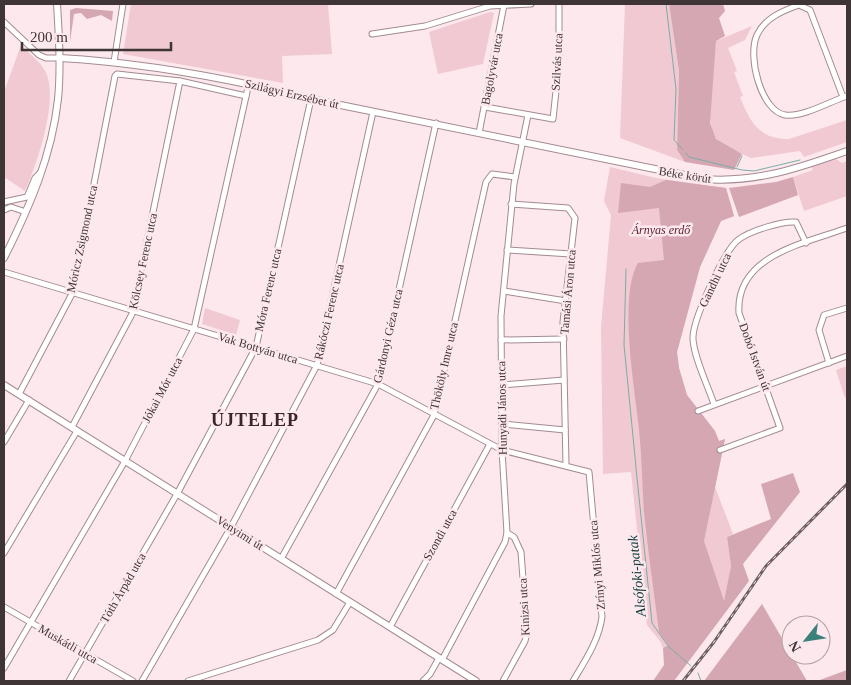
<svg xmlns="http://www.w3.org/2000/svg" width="851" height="685" font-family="Georgia,serif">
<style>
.green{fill:#f1c9d2}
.forest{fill:#d4a7b2}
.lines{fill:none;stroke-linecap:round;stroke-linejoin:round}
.stream{stroke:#7aada7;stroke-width:1}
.minor-casing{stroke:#a38b90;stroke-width:7}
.tertiary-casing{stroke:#a38b90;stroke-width:8}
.minor{stroke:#fff;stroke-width:5}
.tertiary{stroke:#fff;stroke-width:6}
.rail-casing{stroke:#6b5f61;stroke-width:3}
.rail{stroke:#fde8ed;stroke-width:1;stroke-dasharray:4;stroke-linecap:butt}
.labels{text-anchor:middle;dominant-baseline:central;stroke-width:5;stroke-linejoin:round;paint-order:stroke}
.street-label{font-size:12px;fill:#3f3537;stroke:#fde8ed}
.park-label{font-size:12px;font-style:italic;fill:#561e31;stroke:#fde8ed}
.water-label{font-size:14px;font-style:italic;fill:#053834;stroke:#fde8ed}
.district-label{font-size:18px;font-weight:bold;letter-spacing:1px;fill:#39262b;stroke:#fde8ed}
</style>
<rect width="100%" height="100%" fill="#fde8ed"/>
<g class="green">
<polygon points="131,4 328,4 332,54 282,56 283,83 123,54"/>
<polygon points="625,4 669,4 679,71 677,150 685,162 620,138"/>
<polygon points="490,12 494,13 483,64 438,74 429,32"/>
<path d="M752,26l-7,14 -17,8 9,23 -3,1 9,24 -3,1c10,25 19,42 49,42l58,-19v22l-43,15 -4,-6 -49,7 -25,-11 -10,-8 -4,-8 -3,-16 7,-74z"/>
<path d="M21,45c7,8 19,16 24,26 15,26 -8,94 -20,120l-21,-14v-85z"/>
<polygon points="836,159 842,163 847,161 847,196 804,211 793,177 813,170 811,167"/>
<polygon points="610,167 656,178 726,188 734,216 721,221 700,267 677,352 679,368 687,395 715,431 719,441 725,439 715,487 733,534 727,537 731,566 724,603 663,648 660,641 647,625 631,472 603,474 601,327 611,215 604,201"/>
<polygon points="205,308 240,320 236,335 202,324"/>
<polygon points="847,366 847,397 845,398 836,370"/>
</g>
<g class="forest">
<polygon points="669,4 723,4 725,11 719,18 725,36 716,41 710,123 716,139 742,154 734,170 685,162 677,150 679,71"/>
<polygon points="76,8 113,11 112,21 101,15 87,19 81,13 74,14 70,42 70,10"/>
<polygon points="793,177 798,195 739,217 729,188 776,182"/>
<path d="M666,180l60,8 8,28 -13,5 -21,46 -23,85 2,16 8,27 28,36 4,10 6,-2 -21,102 20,60 7,-35 -4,-29 44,-18 -10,-35 32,-11 7,19 -57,72 6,17 -75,100h-21l11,-16 -1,-17 5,-3 -9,-13c-5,-40 -11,-80 -15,-120 -2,-28 -2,-56 -5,-83 -4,-39 -21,-133 -1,-166l26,-3 -5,-52 -41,5 3,-30 29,4z"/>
<polygon points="762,604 807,681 704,681"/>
<polygon points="847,670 847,681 817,681"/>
</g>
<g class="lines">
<g class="stream">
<polyline points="666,4 676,89 674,140 683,150"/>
<polyline points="686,153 689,157 742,170 754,171 800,160"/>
<polyline points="737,167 742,156"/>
<polyline points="626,269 624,345 636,467"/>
<polyline points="636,468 652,623 668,646 691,666"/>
<polyline points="698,673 701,681"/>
</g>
<defs>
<g id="minor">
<polyline points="4,22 39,55 46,58 60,58"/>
<polyline points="372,34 425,26 490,6 531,4"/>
<polyline points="114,62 123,4"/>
<path d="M843,97l-33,-87 -11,-5c-17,6 -34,13 -42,30 -10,21 4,76 28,80 17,3 46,-14 62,-19"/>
<polyline points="485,107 553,119 559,63 559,4"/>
<polyline points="479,133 504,5"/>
<polyline points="4,202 27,197 35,178 40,173"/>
<polyline points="511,204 568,208 575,218 563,322 566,465"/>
<polyline points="4,210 11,207 26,212"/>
<polyline points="507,250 571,254"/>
<path d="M4,272l374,112 124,66 87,22 13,145c-3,23 -17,44 -29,64"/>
<polyline points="504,291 566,301"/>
<polyline points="501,340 564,339"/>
<polyline points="829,363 819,330 824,315 847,308"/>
<polyline points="502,385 564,380"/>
<polyline points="19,394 73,292 115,76 117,74 180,81 246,96"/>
<path d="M714,404c-6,-18 -20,-46 -21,-65 -1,-18 31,-88 45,-99 11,-9 44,-19 58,-18l10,21"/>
<polyline points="698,411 847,356"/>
<polyline points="502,424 565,430"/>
<polyline points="72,427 132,314 180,81"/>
<polyline points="4,442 29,400"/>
<path d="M720,450l60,-22 -41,-115c-4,-58 67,-70 108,-85"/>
<polyline points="4,553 77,431"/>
<polyline points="281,559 378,384 436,123"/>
<polyline points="336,594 434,415 486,182 492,174 515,177"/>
<polyline points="4,607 133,681"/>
<polyline points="390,627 490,444"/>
<polyline points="442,660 505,542 507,533 502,450 501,316 514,184 528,115"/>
<polyline points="4,668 125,461 194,329 249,83"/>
<polyline points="69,681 177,494 256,347 311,99"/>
<polyline points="142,681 231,527 317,365 373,112"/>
<polyline points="188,681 318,640 333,630 350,602"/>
<polyline points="423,681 430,674 439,658"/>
<polyline points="503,681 525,641 527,633 521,552 514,537 507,533"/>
</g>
<g id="tertiary">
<path d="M60,58c86,5 168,20 251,41l393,80c52,4 95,-11 143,-28"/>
<path d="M4,258c25,-50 48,-102 54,-159 3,-31 1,-63 -1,-95"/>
<polyline points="4,385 476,681"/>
</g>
</defs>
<use href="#minor" class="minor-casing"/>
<use href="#tertiary" class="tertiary-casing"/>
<use href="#minor" class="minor"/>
<use href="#tertiary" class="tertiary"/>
<defs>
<polyline id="rail" points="683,681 714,642 766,566 847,484"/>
</defs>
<use href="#rail" class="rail-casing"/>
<use href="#rail" class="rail"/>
</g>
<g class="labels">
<g class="street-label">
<text transform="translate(557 62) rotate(-87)">Szilvás utca</text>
<text transform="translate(492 69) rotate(-79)">Bagolyvár utca</text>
<text transform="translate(292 94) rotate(13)">Szilágyi Erzsébet út</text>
<text transform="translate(685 175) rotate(9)">Béke körút</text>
<text transform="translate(82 239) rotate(-78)">Móricz Zsigmond utca</text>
<text transform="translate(143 261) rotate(-78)">Kölcsey Ferenc utca</text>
<text transform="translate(715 280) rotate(-64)">Gandhi utca</text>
<text transform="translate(268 290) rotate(-77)">Móra Ferenc utca</text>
<text transform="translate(568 292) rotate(-85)">Tamási Áron utca</text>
<text transform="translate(329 312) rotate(-77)">Rákóczi Ferenc utca</text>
<text transform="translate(388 336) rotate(-77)">Gárdonyi Géza utca</text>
<text transform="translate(258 348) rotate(17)">Vak Bottyán utca</text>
<text transform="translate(755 357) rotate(70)">Dobó István út</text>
<text transform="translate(444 366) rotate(-77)">Thököly Imre utca</text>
<text transform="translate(162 390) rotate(-62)">Jókai Mór utca</text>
<text transform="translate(502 408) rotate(-91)">Hunyadi János utca</text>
<text transform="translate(240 533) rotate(32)">Venyimi út</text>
<text transform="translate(440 535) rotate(-61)">Szondi utca</text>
<text transform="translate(597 565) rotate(-95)">Zrínyi Miklós utca</text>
<text transform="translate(123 588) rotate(-60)">Tóth Árpád utca</text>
<text transform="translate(524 607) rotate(-93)">Kinizsi utca</text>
<text transform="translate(68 644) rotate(30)">Muskátli utca</text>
</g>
<g class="park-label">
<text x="661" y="230">Árnyas erdő</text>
</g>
<g class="water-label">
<text transform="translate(637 576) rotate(-96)">Alsófoki-patak</text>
</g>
<g class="district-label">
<text x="255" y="420">ÚJTELEP</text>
</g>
</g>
<rect width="851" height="685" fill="none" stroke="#3f3537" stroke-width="10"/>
<g transform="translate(806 640) rotate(240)"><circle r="24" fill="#fde8ed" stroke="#b1a0a4"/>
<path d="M0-4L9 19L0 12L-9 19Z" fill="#3a817b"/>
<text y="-8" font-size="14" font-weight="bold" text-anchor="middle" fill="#3f3537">N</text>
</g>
<path d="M22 42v8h149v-8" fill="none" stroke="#3f3537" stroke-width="2.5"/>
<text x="30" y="42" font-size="15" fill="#3f3537" stroke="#fde8ed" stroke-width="4" paint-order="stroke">200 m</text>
</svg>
